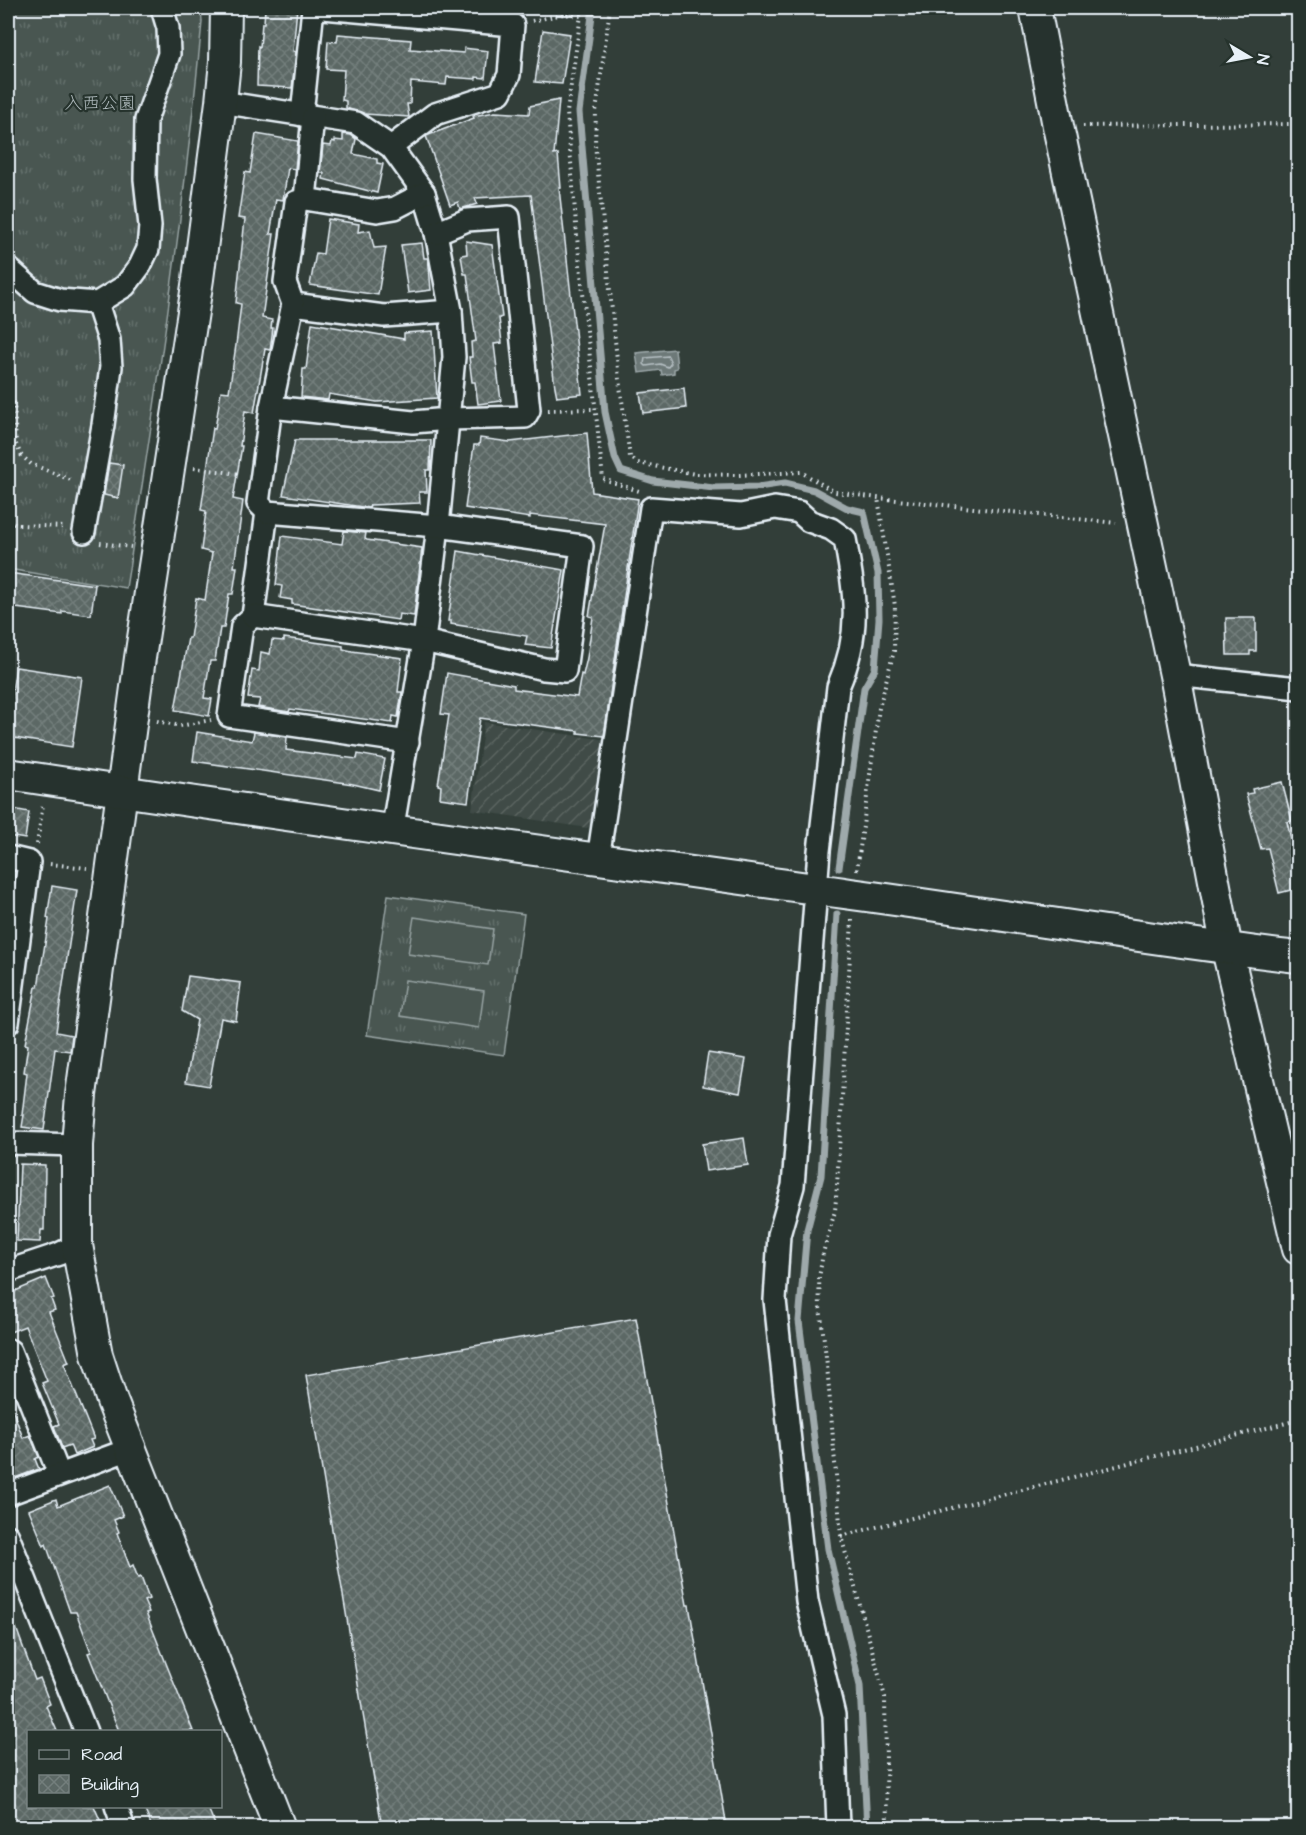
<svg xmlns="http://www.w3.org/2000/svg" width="1306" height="1835" font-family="'Architects Daughter','Klee One',sans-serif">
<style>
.industrial{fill:url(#industrial-furrows)}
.grass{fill:url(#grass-tufts);stroke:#98a4a4;stroke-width:1.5}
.pitch{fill:#495651;stroke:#98a4a4;stroke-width:1.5}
.water{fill:#6d7978;stroke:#9ea9ab;stroke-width:1.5}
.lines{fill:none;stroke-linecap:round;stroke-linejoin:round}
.shore{stroke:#b7c1c5;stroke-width:1.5}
.stream{stroke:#9ea9ab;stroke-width:7}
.building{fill:url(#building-cross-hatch);stroke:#e8f1f8;stroke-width:1.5}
.street-casing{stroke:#e8f1f8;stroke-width:26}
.secondary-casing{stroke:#e8f1f8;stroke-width:34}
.path{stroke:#e8f1f8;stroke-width:4;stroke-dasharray:1.5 4.5;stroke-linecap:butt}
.street{stroke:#26332d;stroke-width:21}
.secondary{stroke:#26332d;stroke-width:30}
.labels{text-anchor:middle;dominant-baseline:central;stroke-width:4.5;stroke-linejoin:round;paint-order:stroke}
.park-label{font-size:18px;fill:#b0bbbe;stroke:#26332d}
</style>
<defs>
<pattern id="industrial-furrows" width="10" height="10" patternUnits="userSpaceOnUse" patternTransform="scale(1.5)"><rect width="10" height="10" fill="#3f4b46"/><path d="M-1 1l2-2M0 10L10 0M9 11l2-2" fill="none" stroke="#5b6561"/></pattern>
<pattern id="grass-tufts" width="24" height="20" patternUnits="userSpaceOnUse" patternTransform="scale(1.5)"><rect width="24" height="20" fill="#495651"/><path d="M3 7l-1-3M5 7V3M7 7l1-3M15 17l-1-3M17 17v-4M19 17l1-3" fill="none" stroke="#636f6b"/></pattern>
<pattern id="building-cross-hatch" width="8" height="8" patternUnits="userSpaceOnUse" patternTransform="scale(1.5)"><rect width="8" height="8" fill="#5c6865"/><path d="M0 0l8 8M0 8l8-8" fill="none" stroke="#737e7c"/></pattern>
</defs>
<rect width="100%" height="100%" fill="#323e39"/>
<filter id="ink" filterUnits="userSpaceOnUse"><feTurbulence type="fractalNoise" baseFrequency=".0167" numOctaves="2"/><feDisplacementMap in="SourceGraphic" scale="12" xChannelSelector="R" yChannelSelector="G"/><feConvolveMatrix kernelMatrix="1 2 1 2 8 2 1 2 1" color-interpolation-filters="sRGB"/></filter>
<g filter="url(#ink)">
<polygon class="industrial" points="484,722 606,740 595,822 587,828 472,810"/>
<g class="grass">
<path d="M8,8h193l1,14c-18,190 -46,378 -76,566l-118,-19z"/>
<polygon points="388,895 524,914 504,1055 367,1035"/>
</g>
<g class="pitch">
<polygon points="414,917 493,929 488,965 408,954"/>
<polygon points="405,980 484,991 479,1028 400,1016"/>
</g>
<polygon class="water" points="675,349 677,368 674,369 674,373 662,375 661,370 639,373 636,353"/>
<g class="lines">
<polygon class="shore" points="668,356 671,363 668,367 660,364 646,366 644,364 645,358"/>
<g class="stream">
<polyline points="593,8 579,112 605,412 615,458 621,471 653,481 714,488 758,487 785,483 814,490 847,508 864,512 878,573 879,619 875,669 864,688 839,868"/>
<polyline points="837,914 821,1176 807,1230 799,1321 828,1549 860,1686 867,1828"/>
</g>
</g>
<g class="building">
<polygon points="265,8 297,8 293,51 296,52 292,88 257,86 258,46 260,47 262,23 264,23"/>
<polygon points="543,30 570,34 562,84 535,82"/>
<polygon points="338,34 411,40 410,49 464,53 464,48 488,51 485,78 476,77 476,79 447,77 446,85 411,82 410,104 407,104 409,117 365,114 346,108 346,101 342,100 344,70 326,69 328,41 337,42"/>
<polygon points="559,100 554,155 558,154 561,188 559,188 582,394 557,397 555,387 531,195 475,198 477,204 460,209 458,202 450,205 426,136 474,118 473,116 495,112 529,114 530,106"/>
<polygon points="256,134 298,141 295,169 288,168 283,200 276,199 270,234 274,234 262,318 272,320 271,328 273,328 270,350 265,349 254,413 245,411 240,446 242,446 233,499 243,501 234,567 237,567 233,594 229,594 224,628 220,628 215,661 210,661 204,698 212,699 209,716 175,710 188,638 190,638 196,598 205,600 212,553 201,550 206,511 201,510 213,428 215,429 221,391 229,392 236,345 241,304 236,303 245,219 238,218 245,172 250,173"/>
<polygon points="343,134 351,135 356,139 353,154 377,159 377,163 383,164 377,193 323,179 324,173 320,173 323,145 331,146 332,141 335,142 335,140 343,141"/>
<polygon points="328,219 359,224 358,232 370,230 374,248 386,247 378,295 310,285 316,253 323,254"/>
<polygon points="466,241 492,245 502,317 499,318 502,343 494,344 501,401 478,404 475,382 472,382 469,357 472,357 471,342 476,341 467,274 464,274 461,255 467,254"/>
<polygon points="422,243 424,258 428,258 429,266 431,290 408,293 401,245"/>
<polygon points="312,323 404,339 404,333 433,331 437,398 377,402 329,394 328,400 301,397 303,369 306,369"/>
<polygon points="684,388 686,408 643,413 640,393"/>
<polygon points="587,433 592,492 638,499 604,736 578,733 578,731 480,718 468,802 440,798 441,786 438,785 449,715 441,714 447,673 514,685 514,689 577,697 581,674 583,675 587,658 593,617 589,616 605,524 530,515 530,518 465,508 474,445 479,445 480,438 510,442"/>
<polygon points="295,440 431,440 430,470 426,470 427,492 419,492 420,503 370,505 369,508 283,495"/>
<polygon points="109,463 123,465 118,498 104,495"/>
<polygon points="344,531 366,533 365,539 367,540 422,548 414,616 399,614 398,620 292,604 292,600 280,598 282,586 276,585 282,536 342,544"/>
<polygon points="458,551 564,570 551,648 525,645 527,636 451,624 451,621 448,621"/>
<polygon points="8,573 95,585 91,615 62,611 62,614 8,607"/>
<polygon points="1226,618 1256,618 1256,651 1250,651 1250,655 1227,655"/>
<polygon points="284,638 343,646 343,649 352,651 402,658 398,692 402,692 398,717 393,716 392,723 290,709 289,712 258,707 260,699 248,698 252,670 259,671 261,652 270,654 272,640 284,641"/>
<polygon points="16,667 82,677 72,747 8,737 8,718"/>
<polygon points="197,732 252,741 254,732 287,737 286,750 357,759 358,754 385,759 379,790 353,784 193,761"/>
<polygon points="1282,782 1292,821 1287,822 1299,870 1299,888 1279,893 1268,848 1261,849 1246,794 1253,793 1252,789"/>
<polygon points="8,808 29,812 25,839 8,836"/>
<polygon points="52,886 77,890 56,1032 72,1035 70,1051 55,1049 44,1130 22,1127 24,1115 22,1115 27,1073 24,1072 28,1045 25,1044 36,987 38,987 49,919 47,918"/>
<polygon points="188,976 241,983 236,1021 221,1018 209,1086 186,1082 197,1020 182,1011"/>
<polygon points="708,1053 746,1059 740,1093 703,1086"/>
<polygon points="744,1138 748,1165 706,1171 702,1144"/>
<polygon points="20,1164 45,1165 44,1230 41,1230 40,1242 17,1241"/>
<polygon points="46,1278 54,1298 51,1299 55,1310 49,1312 69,1362 64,1364 94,1439 90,1440 93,1447 74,1455 70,1445 62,1448 54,1426 59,1424 42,1383 47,1381 25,1326 8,1333 8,1294"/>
<polygon points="636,1318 687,1605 689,1605 727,1827 382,1827 306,1375"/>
<polygon points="9,1400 23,1438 30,1435 39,1457 35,1459 39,1469 12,1479 8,1469"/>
<polygon points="110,1485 123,1516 114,1520 119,1532 117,1533 130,1567 133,1565 138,1578 141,1577 149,1599 144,1601 149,1612 146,1613 193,1731 119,1731 88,1653 91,1652 76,1612 70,1612 46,1544 44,1546 29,1510 56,1499 58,1506"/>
<polygon points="10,1611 35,1680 40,1678 50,1704 46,1706 57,1731 28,1731 28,1806 94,1806 103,1827 8,1827 8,1805 14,1803 8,1787 8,1612"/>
<polygon points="143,1806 207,1806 216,1827 152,1827"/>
</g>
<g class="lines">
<defs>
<g id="street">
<polyline points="323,8 513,25 509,75 500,93 435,114 391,147"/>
<polyline points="221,102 356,123 391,147 424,193 436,233 451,311 454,357 438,526 424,641 392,832"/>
<polyline points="302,115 313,8"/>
<polyline points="305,199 313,117"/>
<polyline points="8,268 35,292 60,300 97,303 125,286 140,266 148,249 150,226 145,179 146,120 169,54 168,28 162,8"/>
<polyline points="293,304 384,316 451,311"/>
<polyline points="271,407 413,422 449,419 525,417 529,410 509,217 467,220 436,233"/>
<polyline points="267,512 253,616 242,626 229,716 408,742"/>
<polyline points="84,532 103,425 111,367 109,340 97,303"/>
<polyline points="253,616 424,641 544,669 565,671 582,546 438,526 267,512 258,503 271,407 293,304 285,282 296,202 305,199 377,211 395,208 424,193"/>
<polyline points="1175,675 1298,688"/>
<polyline points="8,857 29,862 8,1023"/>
<path d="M598,859l53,-351 90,7 34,-7 24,4 10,9 22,8 14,10c10,56 17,93 -7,148l-19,164 -26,335 -14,49 -4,65 32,301 27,114 4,113"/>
<polyline points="8,1143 77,1145"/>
<polyline points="8,1271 59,1254 77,1245"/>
<polyline points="8,1350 10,1351 59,1474"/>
<polyline points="8,1494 130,1449"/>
<polyline points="8,1536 86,1732"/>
<polyline points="116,1806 124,1828"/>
</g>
<g id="secondary">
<polyline points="226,8 225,62 221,102 198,279 140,658 81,1095 77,1145 77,1245 97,1355 112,1401 280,1828"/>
<polyline points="1035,8 1058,126 1175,675 1227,949 1298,1249"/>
<path d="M8,774c280,43 562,81 843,120 149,20 298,46 447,63"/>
</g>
</defs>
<use href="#street" class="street-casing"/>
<use href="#secondary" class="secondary-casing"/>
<g class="path">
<polyline points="582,8 567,112 577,237 603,479 639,491"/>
<polyline points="610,8 596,112 595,144 619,379 630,457 638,463 695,474 738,475 801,472 835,492 878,498 1116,523"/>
<polyline points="532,21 563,14 581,16"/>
<polyline points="1083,126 1298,124"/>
<polyline points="8,385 14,402 16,444 21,455 31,464 73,481"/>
<polyline points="548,410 595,409"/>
<polyline points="194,468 240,474"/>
<polyline points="8,520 18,525 64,527"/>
<polyline points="100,543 131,547"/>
<polyline points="157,721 180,726 211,720"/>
<polyline points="37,844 43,804"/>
<polyline points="50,864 87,868"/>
<polyline points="857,870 879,708 894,651 895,606 878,498"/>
<polyline points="852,920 837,1186 835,1211 823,1253 819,1278 820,1307 827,1365 841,1536 885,1697 887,1828"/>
<polyline points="841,1536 1298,1420"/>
</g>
<use href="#street" class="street"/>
<use href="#secondary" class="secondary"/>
</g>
</g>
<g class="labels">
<g class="park-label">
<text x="100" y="103">入西公園</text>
</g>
</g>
<rect width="1306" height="1835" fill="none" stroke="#26332d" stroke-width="30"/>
<rect x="15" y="15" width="1276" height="1805" fill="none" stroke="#e8f1f8" stroke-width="2" filter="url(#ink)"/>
<rect x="27" y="1730" width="195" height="78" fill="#26332d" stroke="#747f7e" stroke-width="1.5"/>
<rect x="39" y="1750" width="30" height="9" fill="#26332d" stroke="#747f7e" stroke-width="1.5"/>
<text x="81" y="1760" font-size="18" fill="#e8f1f8">Road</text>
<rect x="39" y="1775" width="30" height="18" fill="url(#building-cross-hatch)" stroke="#747f7e" stroke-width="1.5"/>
<text x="81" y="1790" font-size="18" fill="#e8f1f8">Building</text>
<g transform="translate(1249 57) rotate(100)" stroke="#26332d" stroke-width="4.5" paint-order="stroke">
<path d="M0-4.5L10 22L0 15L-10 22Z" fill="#e8f1f8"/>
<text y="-9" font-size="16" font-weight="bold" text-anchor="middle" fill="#e8f1f8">N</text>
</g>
</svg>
